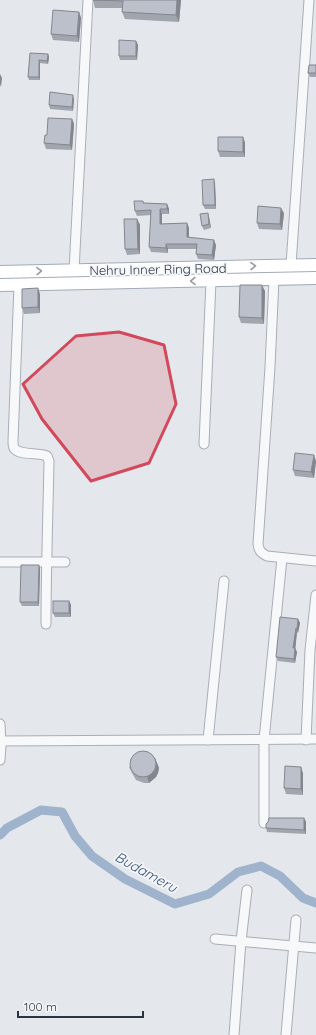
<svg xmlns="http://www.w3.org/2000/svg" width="316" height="1035" font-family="Quicksand,sans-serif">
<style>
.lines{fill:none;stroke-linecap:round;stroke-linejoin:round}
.canal{stroke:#9fb4cc;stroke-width:9}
.minor-casing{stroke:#a9aeb7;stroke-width:11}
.major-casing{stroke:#a3abb8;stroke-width:14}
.minor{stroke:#f7f8fa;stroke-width:9}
.major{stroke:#fff;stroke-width:12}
.wall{fill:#a1a5ae}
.shaded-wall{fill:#83868d}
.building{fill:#bbc0ca;stroke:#83868d}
.oneway{stroke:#959aa2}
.marked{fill:#d1495b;fill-opacity:0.2;stroke:#d1495b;stroke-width:3;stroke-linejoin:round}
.labels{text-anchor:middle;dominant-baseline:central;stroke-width:3.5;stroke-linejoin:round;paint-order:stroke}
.street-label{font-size:13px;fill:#2b3445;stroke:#f4f6f9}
.water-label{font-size:14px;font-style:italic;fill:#34527a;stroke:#f4f6f9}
</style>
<rect width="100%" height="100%" fill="#e4e7ec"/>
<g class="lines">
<polyline class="canal" points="0,835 7,828 41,810 62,812 75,836 92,856 125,879 175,904 209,894 238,872 261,866 280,876 303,898 316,903"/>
<defs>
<g id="minor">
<polyline points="291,265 309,0"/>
<polyline points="74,271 88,0"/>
<path d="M274,279l-4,88 -12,177c1,7 3,9 9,12l49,5"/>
<path d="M19,285l-6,156c0,2 0,5 1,7 5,8 24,4 33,8l2,5c-1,54 -3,109 -3,163"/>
<polyline points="204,444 211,281"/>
<polyline points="0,562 65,562"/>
<polyline points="0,724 1,746 0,760"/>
<polyline points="208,740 224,581"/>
<polyline points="306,740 310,650 316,595"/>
<polyline points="0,741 316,739"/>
<polyline points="264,823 264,740 282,558"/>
<polyline points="215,939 316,948"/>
<polyline points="234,1035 241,941 247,890"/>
<polyline points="286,1035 296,920"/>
</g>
<g id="major">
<polyline points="0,272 316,265"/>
<polyline points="0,285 316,278"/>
</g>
</defs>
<use href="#minor" class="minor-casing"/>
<use href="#major" class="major-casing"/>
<use href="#minor" class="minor"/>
<use href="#major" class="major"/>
</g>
<g class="wall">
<polygon points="93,0 181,0 179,22 125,19 122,12 122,8 95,8"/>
<polygon points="79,12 81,18 79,42 53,40 51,34"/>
<polygon points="136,41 138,45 137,60 120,60 119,56"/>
<polygon points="30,53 48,54 49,57 48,64 40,63 40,80 29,80 28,77"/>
<polygon points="316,65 316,77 310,77 308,73"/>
<polygon points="74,99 73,111 50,109 49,105"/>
<polygon points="72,119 74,124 72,150 46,149 44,143 47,135"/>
<polygon points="243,137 245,143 245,157 220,157 218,151"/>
<polygon points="215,183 216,209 205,209 203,205"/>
<polygon points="143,201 144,203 167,204 169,209 169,214 162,214 162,224 187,223 189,228 189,237 216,245 214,260 198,259 196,254 197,249 168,249 168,253 151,252 149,247 151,215 137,216 135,211"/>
<polygon points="284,213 282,230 259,229 257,223"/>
<polygon points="209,217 211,228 204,230 202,226"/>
<polygon points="137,219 140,225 140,254 127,255 125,249"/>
<polygon points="265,291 264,324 241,323 239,317"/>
<polygon points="40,294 40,313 24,314 22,308"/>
<polygon points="316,461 314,478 295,476 293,470"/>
<polygon points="39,565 40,569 39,606 22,606 20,602"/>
<polygon points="69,601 71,605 71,617 55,617 53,613"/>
<polygon points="298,619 300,623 298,633 297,632 295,648 297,652 295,663 278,661 276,657"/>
<polygon points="155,758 159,768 158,773 156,777 149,783 144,783 136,780 132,773 129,767"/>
<polygon points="303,773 303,795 286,794 284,788"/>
<polygon points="304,818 306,822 306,834 267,832 266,828"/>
</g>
<g class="shaded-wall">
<polygon points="177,0 181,0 179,22 176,15"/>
<polygon points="79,12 81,18 79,42 77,36"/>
<polygon points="136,41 138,45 137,60 136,56"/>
<polygon points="48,54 49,57 48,64 47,61"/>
<polygon points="39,60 40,63 40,80 39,77"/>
<polygon points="0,74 2,78 1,87 0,84"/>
<polygon points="73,95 74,99 73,111 72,107"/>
<polygon points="72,119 74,124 72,150 70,145"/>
<polygon points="243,137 245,143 245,157 243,152"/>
<polygon points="214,179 215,183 216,209 215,205"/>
<polygon points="167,204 169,209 169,214 167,209"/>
<polygon points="281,208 284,213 282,230 280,224"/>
<polygon points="160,209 162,214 162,229 160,224"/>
<polygon points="208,213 209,217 211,228 209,224"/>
<polygon points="137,219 140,225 140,254 138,249"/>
<polygon points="187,223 189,228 189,242 187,237"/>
<polygon points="214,240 216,245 214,260 212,255"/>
<polygon points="166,244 168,249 168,253 166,248"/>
<polygon points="262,285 265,291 264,324 262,318"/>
<polygon points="38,288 40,294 40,313 38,307"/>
<polygon points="314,455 316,461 314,478 311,472"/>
<polygon points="39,565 40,569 39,606 38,602"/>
<polygon points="69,601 71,605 71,617 69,613"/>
<polygon points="298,619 300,623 298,633 297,629"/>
<polygon points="296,628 297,632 295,652 293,648"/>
<polygon points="295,648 297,652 295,663 294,659"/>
<polygon points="155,758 159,768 158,773 156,777 149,783 147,777"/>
<polygon points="301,767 303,773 303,795 301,789"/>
<polygon points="304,818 306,822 306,834 304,830"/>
</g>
<g class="building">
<polygon points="93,0 177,0 176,15 122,12 123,1"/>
<polygon points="53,10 79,12 77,36 51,34"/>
<polygon points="119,40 136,41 136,56 119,56"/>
<polygon points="30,53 48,54 47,61 39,60 39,77 28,77"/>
<polygon points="309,65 316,65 316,73 308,73"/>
<polygon points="50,92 73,95 72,107 49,105"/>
<polygon points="48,118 72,119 70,145 44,143 45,135 47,135"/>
<polygon points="218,137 243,137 243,152 218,151"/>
<polygon points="214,179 215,205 203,205 202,180"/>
<polygon points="134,201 143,201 143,203 167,204 167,209 160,209 160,224 187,223 187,237 214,240 212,255 196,254 197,244 166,244 166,248 149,247 151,210 135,211"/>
<polygon points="258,206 281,208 280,224 257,223"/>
<polygon points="208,213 209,224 202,226 200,214"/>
<polygon points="124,219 137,219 138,249 125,249"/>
<polygon points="240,285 262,285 262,318 239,317"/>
<polygon points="38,288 38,307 22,308 22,289"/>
<polygon points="295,453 314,455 311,472 293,470"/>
<polygon points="21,565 39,565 38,602 20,602"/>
<rect x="53" y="601" width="16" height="12"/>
<polygon points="280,617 298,619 297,629 296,628 293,648 295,648 294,659 276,657"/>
<circle cx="143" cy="764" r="13"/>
<polygon points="285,766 301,767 301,789 284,788"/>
<polygon points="269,818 304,818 304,830 266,828 266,824 268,822"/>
</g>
<defs><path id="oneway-chevron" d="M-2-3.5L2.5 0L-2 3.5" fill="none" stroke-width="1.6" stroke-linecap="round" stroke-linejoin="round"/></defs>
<g class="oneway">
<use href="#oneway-chevron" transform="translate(253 266) rotate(-1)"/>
<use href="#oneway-chevron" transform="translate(39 271) rotate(-2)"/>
<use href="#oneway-chevron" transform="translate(193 281) rotate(179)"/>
</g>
<path class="marked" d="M119,332l45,13 12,59 -27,59 -58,18 -49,-62 -19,-35 53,-48z"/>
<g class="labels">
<g class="street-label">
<text transform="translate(158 269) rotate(-1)">Nehru Inner Ring Road</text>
</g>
<g class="water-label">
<text transform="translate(146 872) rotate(29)">Budameru</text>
</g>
</g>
<path d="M18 1011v6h125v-6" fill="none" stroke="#2b3445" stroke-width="2"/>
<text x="24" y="1011" font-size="12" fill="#2b3445" stroke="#f4f6f9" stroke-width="3" paint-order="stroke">100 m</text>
</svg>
